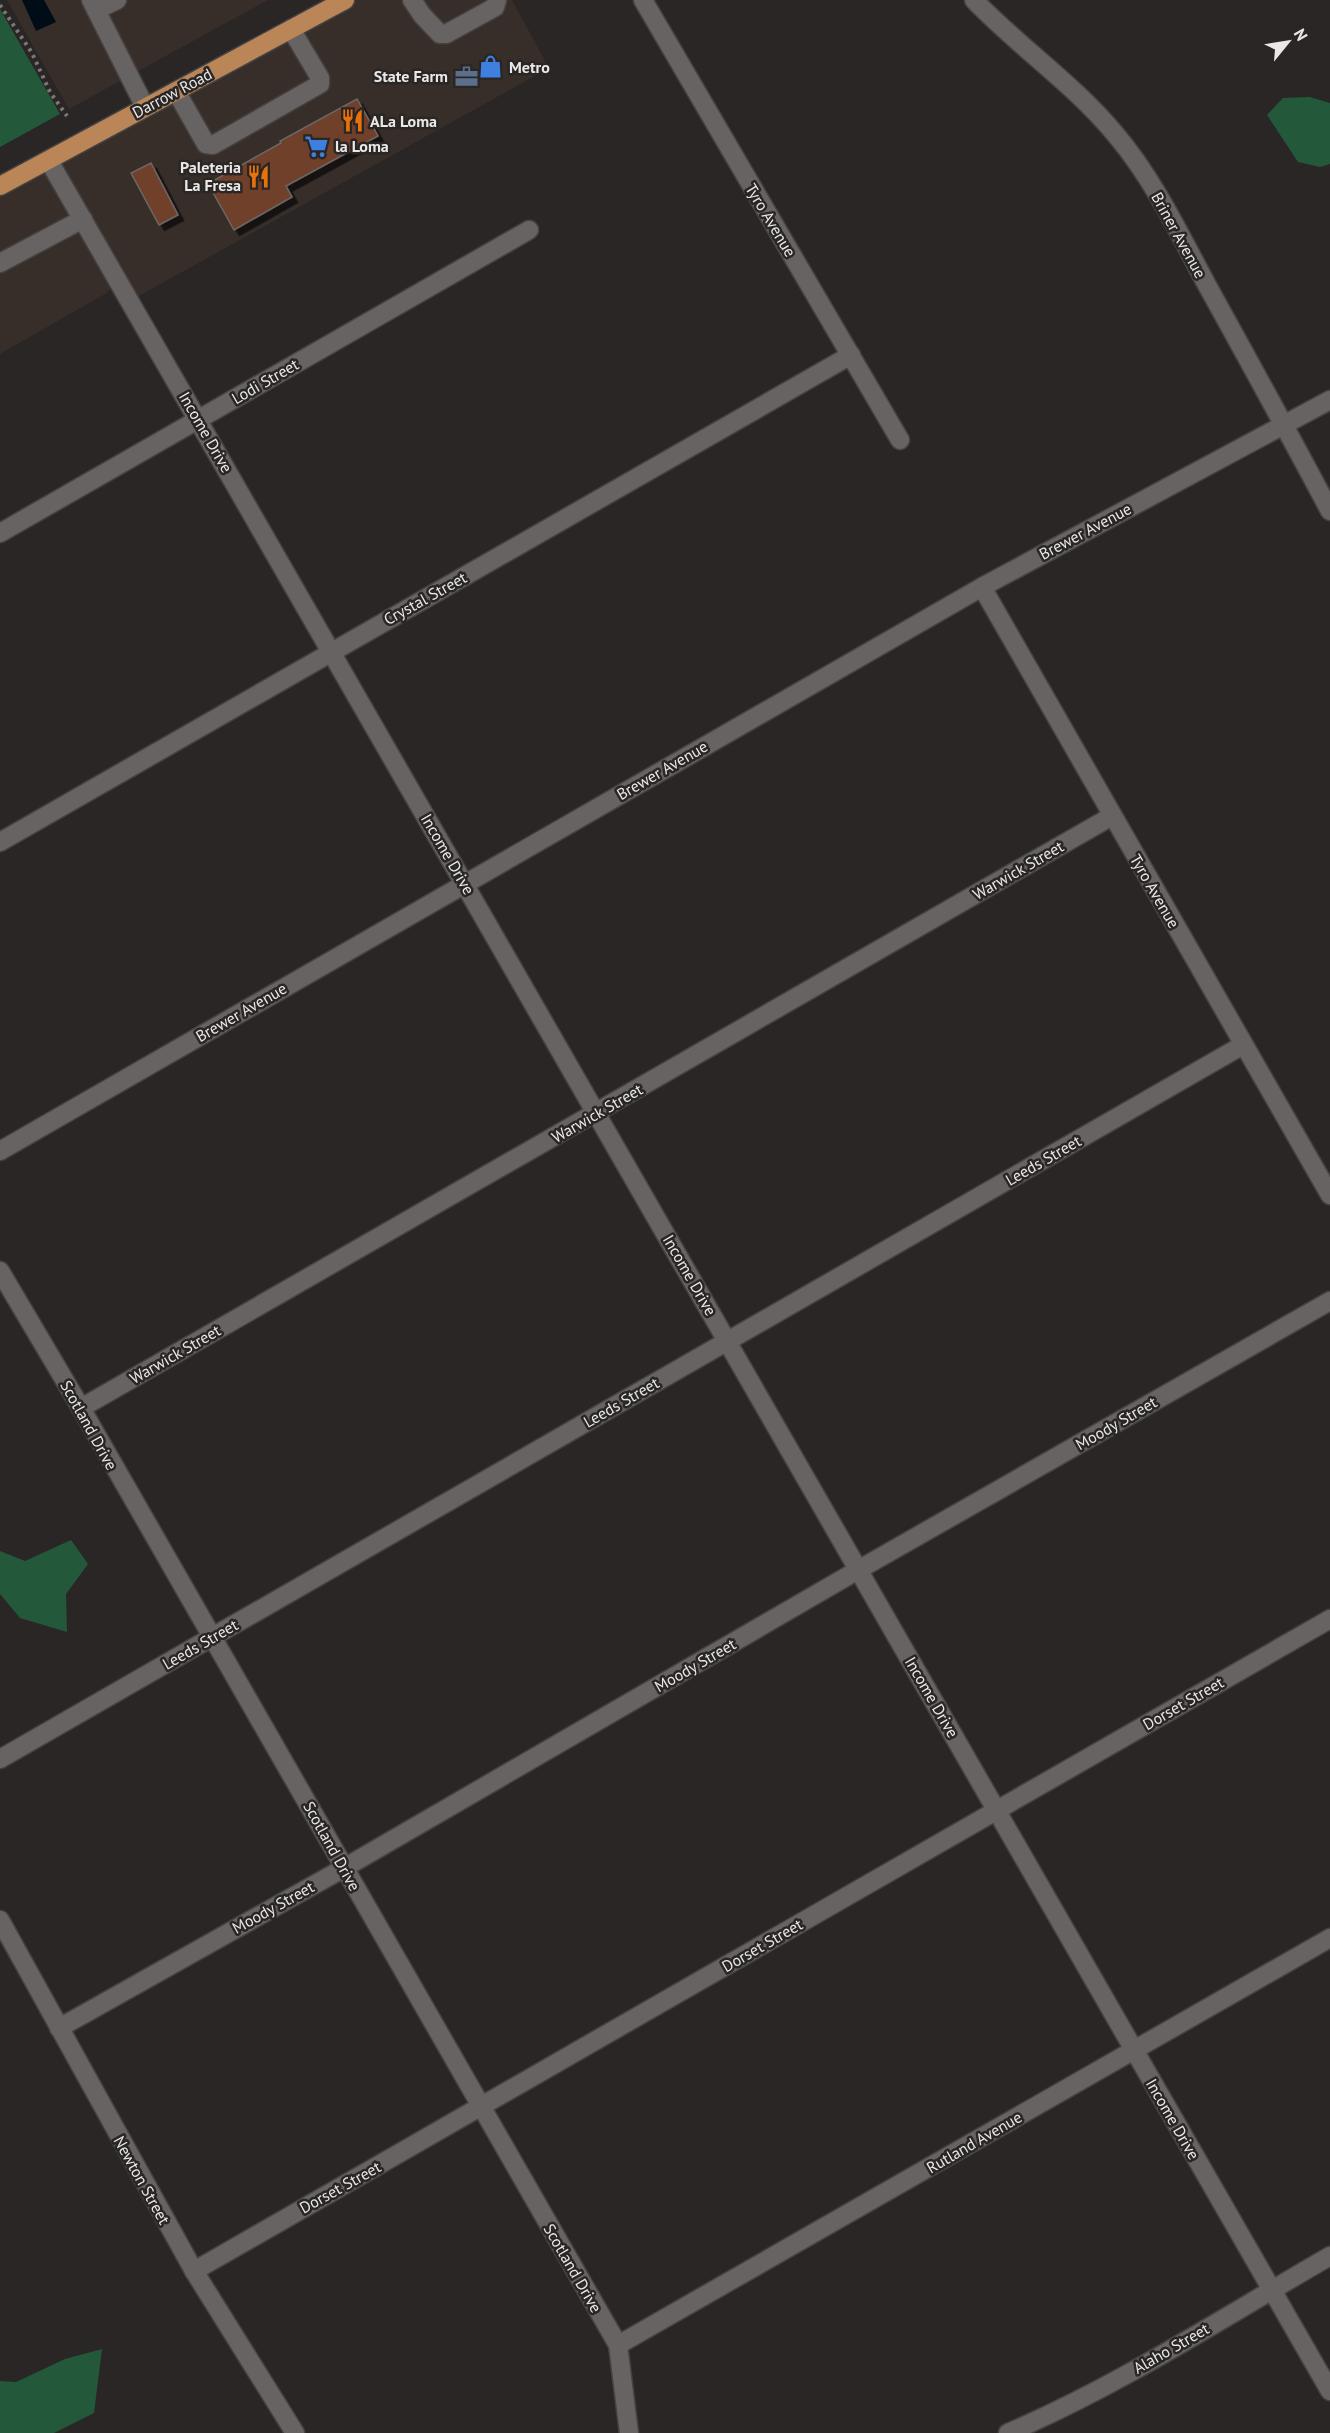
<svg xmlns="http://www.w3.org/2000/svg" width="1330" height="2433" font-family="'PT Sans',sans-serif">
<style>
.built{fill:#372e2a}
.forest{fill:#23593a}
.water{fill:#000d16}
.building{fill:#71402a;stroke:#6b6866;stroke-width:1.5;filter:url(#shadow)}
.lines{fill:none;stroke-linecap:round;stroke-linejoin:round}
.minor-casing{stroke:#454342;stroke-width:21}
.major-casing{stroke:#454342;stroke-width:21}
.path{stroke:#7b7877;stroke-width:4;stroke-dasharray:3 4.5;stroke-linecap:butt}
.minor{stroke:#666362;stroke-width:18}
.major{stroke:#ba8557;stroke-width:18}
.labels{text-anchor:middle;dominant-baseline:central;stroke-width:5;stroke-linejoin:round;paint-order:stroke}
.poi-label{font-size:16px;font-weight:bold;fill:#eae8e7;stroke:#292625;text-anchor:start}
.street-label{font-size:16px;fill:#eae8e7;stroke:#292625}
</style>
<defs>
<filter id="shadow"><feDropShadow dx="5.5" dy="5.5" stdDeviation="0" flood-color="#0009"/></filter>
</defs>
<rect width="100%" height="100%" fill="#292625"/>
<g class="built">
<polygon points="7,0 268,0 69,109"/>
<polygon points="345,0 512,0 549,68 130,301 119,281 105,294 0,354 0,186"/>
</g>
<g class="forest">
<polygon points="0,9 60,114 0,147"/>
<polygon points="1310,97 1330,103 1330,164 1320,167 1298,162 1267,115 1283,98"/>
<polygon points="71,1540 88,1564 66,1594 67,1632 20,1618 0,1594 0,1551 25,1561"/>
<polygon points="102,2349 94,2413 54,2433 0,2433 0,2381 16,2382 65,2359"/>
</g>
<polygon class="water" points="22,0 44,0 56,22 36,31"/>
<g class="building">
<polygon points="357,99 378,136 286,186 292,197 234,230 211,189 214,187 211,182 281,143 280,141"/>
<polygon points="151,163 178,215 159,225 131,173"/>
</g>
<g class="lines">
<defs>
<g id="minor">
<polyline points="91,0 145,107"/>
<polyline points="412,0 422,15 440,34 446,34 495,7 497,0"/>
<polyline points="643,0 900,440"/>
<path d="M974,0c45,47 100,84 142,135 38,45 64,100 92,152 41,74 82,149 122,224"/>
<polyline points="96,10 117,0"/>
<polyline points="176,91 206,144 213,145 320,84 320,78 291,29"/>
<polyline points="49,161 1330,2391"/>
<polyline points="0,263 83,219"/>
<polyline points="0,533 529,230"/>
<polyline points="982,587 1330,1195"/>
<polyline points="0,842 851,355"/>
<polyline points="0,1151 982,587 1330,400"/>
<polyline points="0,1271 81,1408 618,2345 629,2433"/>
<polyline points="81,1408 1112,816"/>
<polyline points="0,1759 1243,1045"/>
<polyline points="0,1920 194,2271 295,2433"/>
<polyline points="59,2028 344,1868 858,1570 1330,1301"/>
<polyline points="194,2271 1330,1619"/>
<polyline points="618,2345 1330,1938"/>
<path d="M1008,2433c112,-48 216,-116 322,-177"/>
</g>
<polyline id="major" points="0,186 345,0"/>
</defs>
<use href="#minor" class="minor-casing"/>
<use href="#major" class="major-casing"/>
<polyline class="path" points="0,5 32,53 50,92 67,116"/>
<use href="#minor" class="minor"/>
<use href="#major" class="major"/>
</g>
<defs>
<symbol id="shop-bare" viewBox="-9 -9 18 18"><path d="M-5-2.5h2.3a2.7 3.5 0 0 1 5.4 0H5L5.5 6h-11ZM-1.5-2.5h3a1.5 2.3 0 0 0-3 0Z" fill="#3f7fe0" stroke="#292625" stroke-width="2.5" paint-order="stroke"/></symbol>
<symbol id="office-bare" viewBox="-9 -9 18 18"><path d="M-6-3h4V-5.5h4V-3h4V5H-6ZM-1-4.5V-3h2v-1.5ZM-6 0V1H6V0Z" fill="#5c6f8a" stroke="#292625" stroke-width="2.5" paint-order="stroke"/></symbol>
<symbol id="restaurant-bare" viewBox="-9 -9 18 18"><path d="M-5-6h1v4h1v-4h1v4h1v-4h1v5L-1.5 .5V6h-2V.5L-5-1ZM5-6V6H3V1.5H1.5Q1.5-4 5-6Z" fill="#e8710a" stroke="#292625" stroke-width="2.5" paint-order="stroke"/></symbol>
<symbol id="supermarket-bare" viewBox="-9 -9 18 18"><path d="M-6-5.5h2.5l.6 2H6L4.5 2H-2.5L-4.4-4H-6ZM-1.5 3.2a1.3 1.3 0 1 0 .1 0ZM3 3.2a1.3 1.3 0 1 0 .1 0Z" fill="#3f7fe0" stroke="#292625" stroke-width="2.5" paint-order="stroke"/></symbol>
</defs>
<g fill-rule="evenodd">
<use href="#shop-bare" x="474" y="50" width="33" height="33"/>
<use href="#office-bare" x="450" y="60" width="33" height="33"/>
<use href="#restaurant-bare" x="336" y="104" width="33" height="33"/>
<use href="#supermarket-bare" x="300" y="130" width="33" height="33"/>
<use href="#restaurant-bare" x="242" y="160" width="33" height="33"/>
</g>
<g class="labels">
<g class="poi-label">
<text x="509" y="67">Metro</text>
<text x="448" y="76" text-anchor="end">State Farm</text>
<text x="370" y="121">ALa Loma</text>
<text x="335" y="146">la Loma</text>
<text x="241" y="167" text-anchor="end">Paleteria<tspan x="241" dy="18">La Fresa</tspan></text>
</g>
<g class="street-label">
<text transform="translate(172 93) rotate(-28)">Darrow Road</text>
<text transform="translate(771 220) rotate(59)">Tyro Avenue</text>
<text transform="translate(1179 235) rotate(61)">Briner Avenue</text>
<text transform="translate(265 381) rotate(-30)">Lodi Street</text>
<text transform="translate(206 432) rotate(60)">Income Drive</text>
<text transform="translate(1085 531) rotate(-28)">Brewer Avenue</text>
<text transform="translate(425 598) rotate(-29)">Crystal Street</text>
<text transform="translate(662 770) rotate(-30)">Brewer Avenue</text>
<text transform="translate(448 854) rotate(60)">Income Drive</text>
<text transform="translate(1018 870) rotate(-30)">Warwick Street</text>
<text transform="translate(1155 891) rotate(60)">Tyro Avenue</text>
<text transform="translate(241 1012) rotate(-30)">Brewer Avenue</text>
<text transform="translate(597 1113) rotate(-30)">Warwick Street</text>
<text transform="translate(1043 1160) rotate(-30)">Leeds Street</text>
<text transform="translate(690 1275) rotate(60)">Income Drive</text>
<text transform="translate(175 1354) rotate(-30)">Warwick Street</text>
<text transform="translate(621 1402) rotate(-30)">Leeds Street</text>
<text transform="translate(1116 1423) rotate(-30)">Moody Street</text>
<text transform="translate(89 1425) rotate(61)">Scotland Drive</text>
<text transform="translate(200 1644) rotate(-30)">Leeds Street</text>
<text transform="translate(695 1665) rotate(-30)">Moody Street</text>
<text transform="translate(932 1697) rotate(60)">Income Drive</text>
<text transform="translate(1183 1703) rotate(-30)">Dorset Street</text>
<text transform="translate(332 1846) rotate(61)">Scotland Drive</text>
<text transform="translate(273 1907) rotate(-29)">Moody Street</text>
<text transform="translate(762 1945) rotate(-30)">Dorset Street</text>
<text transform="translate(1173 2119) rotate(60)">Income Drive</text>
<text transform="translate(974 2142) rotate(-30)">Rutland Avenue</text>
<text transform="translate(142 2180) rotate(61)">Newton Street</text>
<text transform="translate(340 2187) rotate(-29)">Dorset Street</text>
<text transform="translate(573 2268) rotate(60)">Scotland Drive</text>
<text transform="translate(1171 2348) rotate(-30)">Alaho Street</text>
</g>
</g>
<g transform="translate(1288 42) rotate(60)" stroke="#292625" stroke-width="4.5" paint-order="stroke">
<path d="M0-4.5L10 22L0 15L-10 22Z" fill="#eae8e7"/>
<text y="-9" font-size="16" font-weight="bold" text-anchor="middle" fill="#eae8e7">N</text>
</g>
</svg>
